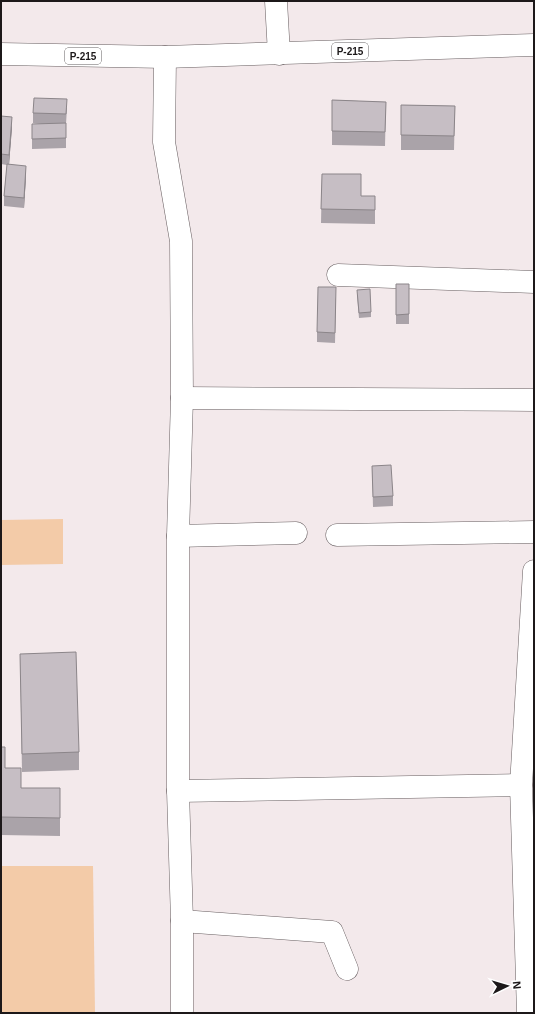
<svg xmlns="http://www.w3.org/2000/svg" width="535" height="1014" font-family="Arial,sans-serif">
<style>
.green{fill:#f3cba8}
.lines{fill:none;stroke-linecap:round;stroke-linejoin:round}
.minor-casing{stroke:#685f61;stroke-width:23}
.highway-casing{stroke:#685f61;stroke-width:23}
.minor{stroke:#fff;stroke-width:22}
.highway{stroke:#fff;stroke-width:22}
.wall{fill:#aaa3a9}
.shaded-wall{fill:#8b8589}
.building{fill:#c6bec4;stroke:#8b8589}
.labels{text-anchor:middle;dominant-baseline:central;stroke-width:3.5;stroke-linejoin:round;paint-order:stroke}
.shield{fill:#fff;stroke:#605d5e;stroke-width:1}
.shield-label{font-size:10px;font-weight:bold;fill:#1c1819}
</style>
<rect width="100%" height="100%" fill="#f3e9eb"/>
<g class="green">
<polygon points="63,519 63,564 1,565 1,520"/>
<polygon points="1,866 93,866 95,1013 1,1013"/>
</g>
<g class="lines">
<defs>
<g id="minor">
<polyline points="276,1 279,54"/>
<polyline points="165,57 164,142 181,241 182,398 178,536 178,791 182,921 182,1011"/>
<polyline points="338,275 534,282"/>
<polyline points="182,398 534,400"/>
<polyline points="337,535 534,532"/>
<polyline points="178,536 296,533"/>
<polyline points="178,791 521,785"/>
<polyline points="182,921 332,932 347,969"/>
<polyline points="528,1013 521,785 534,571"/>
</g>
<polyline id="highway" points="1,54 165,57 534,45"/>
</defs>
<use href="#minor" class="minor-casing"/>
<use href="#highway" class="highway-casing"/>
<use href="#minor" class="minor"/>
<use href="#highway" class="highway"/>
</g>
<g class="wall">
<polygon points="332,100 386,102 385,146 332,145"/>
<polygon points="401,105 455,106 454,150 401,150"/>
<polygon points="67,108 66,124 66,148 32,149 32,124 42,123 33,123 33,113"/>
<polygon points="1,116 12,127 9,164 26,176 24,208 4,206 4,196 7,165 1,164"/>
<polygon points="322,174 361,196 375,196 375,224 321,223"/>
<rect x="396" y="284" width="13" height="40"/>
<polygon points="357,295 371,312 371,317 359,318"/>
<polygon points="336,297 335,343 317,342 317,332"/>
<polygon points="372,466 393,496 393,506 373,507"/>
<polygon points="20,654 79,752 79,770 22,772"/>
<polygon points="1,747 5,768 21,788 60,788 60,836 1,835"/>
</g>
<g class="shaded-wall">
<polygon points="12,117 12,127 9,165 9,155"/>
<polygon points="26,166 26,176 24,208 24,198"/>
</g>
<g class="building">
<polygon points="34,98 67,99 66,114 33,113"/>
<polygon points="332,100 386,102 385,132 332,131"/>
<polygon points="401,105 455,106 454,136 401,135"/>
<polygon points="1,116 12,117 9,155 1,154"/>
<polygon points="66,123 66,138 32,139 32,124"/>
<polygon points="7,164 26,166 24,198 4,196"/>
<polygon points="322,174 361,174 361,196 375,196 375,210 321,209"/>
<polygon points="396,284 409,284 409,314 396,315"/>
<polygon points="318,287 336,287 335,333 317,332"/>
<polygon points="370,289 371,312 359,313 357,290"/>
<polygon points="391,465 393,496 373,497 372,466"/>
<polygon points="76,652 79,752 22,754 20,654"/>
<polygon points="1,747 5,747 5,768 21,768 21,788 60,788 60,818 1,817"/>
</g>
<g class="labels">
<g class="shield">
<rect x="332" y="43" width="36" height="16" rx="3"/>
<rect x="65" y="48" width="36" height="16" rx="3"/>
</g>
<g class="shield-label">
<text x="350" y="51">Р-215</text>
<text x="83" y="56">P-215</text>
</g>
</g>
<rect width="535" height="1014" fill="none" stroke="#1c1819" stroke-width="4"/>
<g transform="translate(507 986) rotate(85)" stroke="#ffffff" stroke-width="3" paint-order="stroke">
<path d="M0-3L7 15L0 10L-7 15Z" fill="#1c1819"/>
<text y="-6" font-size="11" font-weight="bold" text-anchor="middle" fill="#1c1819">N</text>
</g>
</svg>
